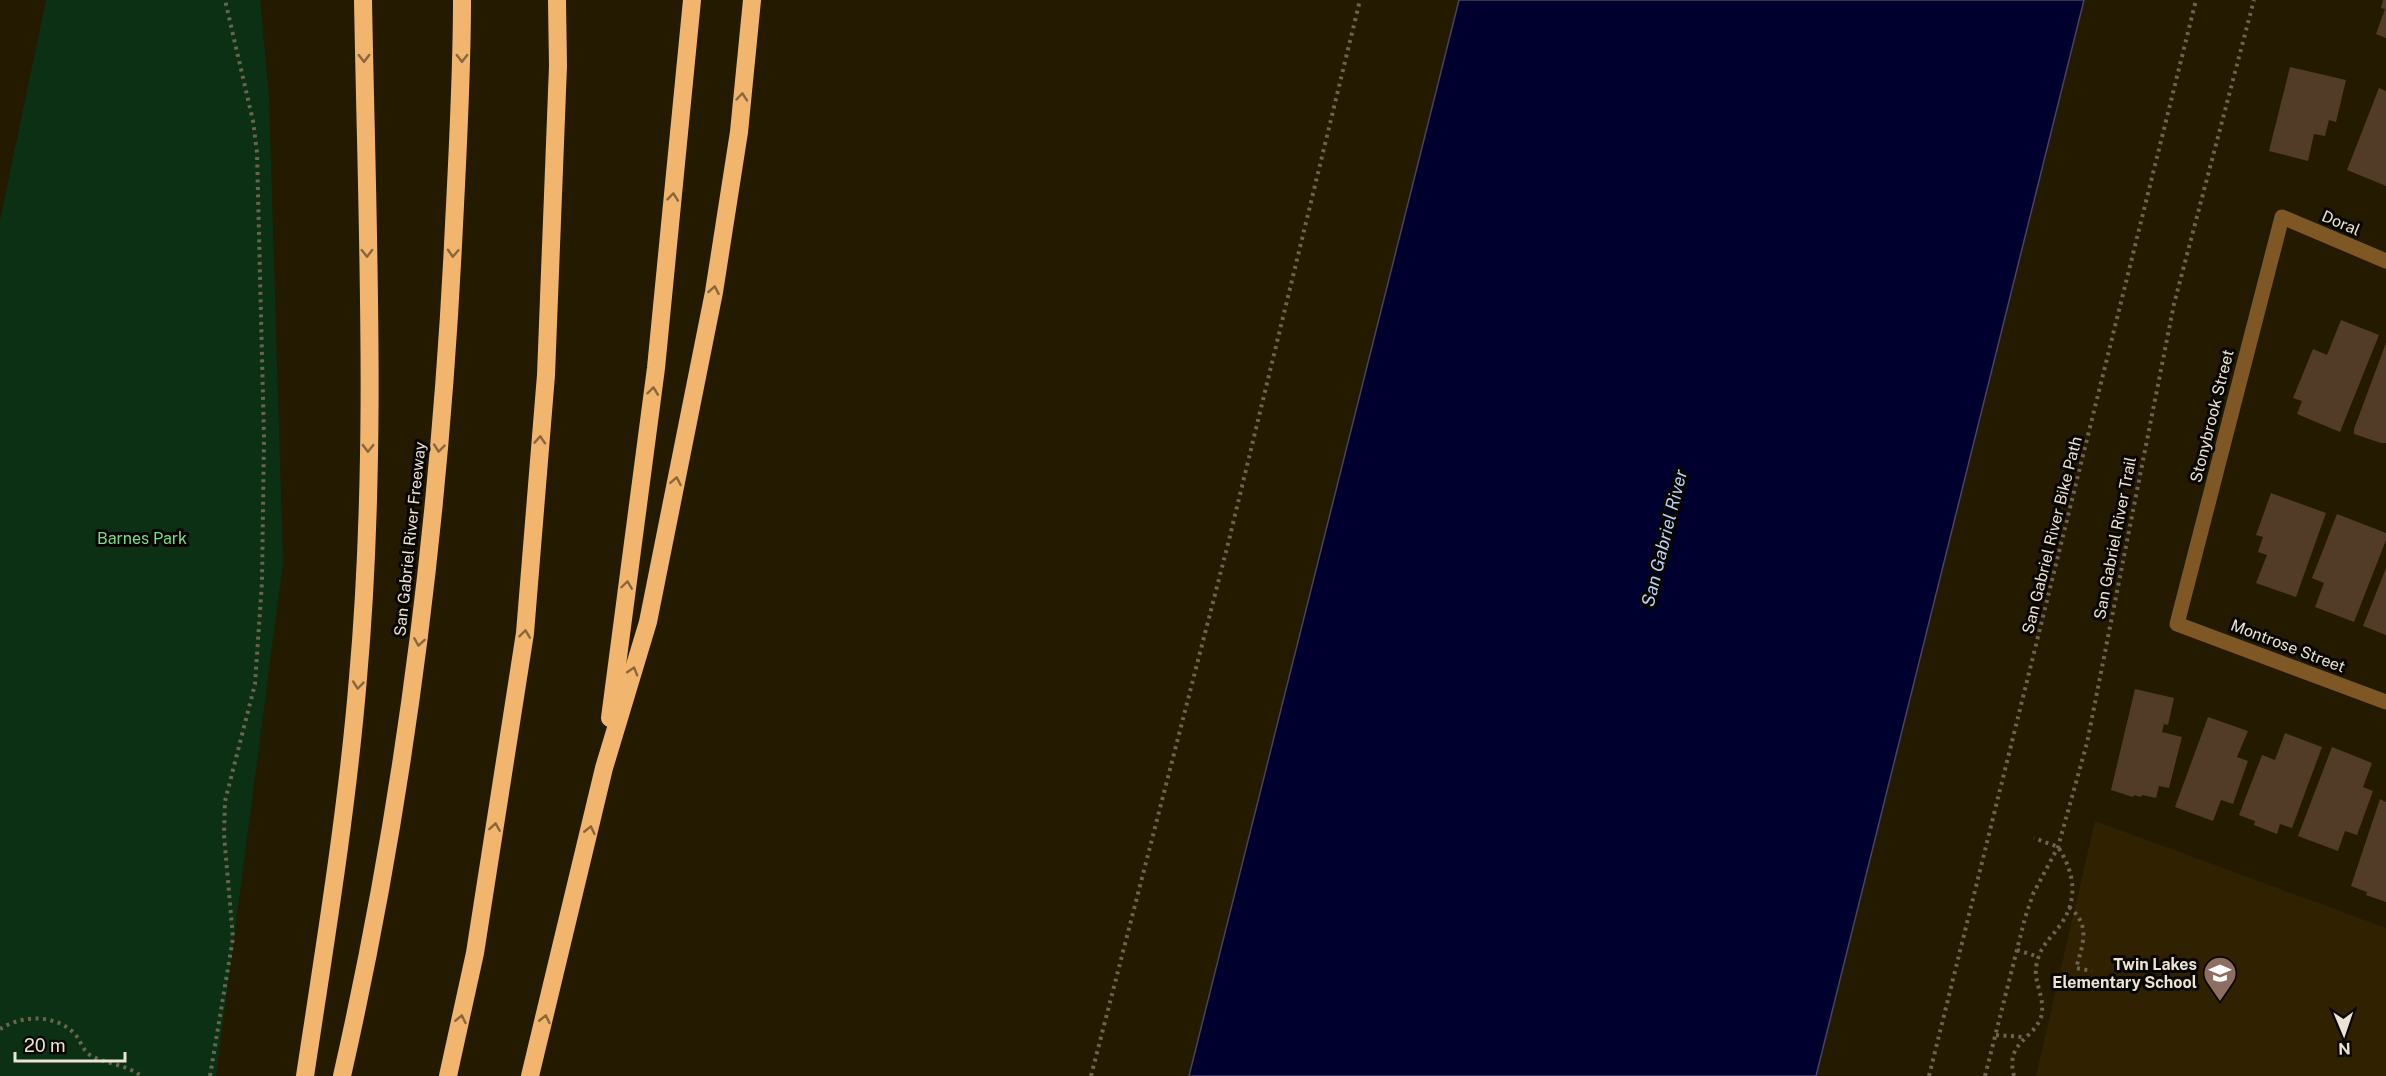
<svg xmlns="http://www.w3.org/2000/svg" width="2386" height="1076" font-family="'Public Sans',sans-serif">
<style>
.built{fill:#302200}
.green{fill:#0b3013}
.water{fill:#00002f;stroke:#464460;stroke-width:1.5}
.building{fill:#533c27}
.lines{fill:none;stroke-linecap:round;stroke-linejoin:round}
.path{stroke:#6c644d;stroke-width:4;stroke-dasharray:3 4.5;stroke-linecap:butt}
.minor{stroke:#7e5725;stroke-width:15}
.highway{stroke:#f1b56e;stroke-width:18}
.oneway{stroke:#89663c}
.labels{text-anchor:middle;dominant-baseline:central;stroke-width:6;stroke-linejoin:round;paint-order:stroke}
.street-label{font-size:16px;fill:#ebe4d4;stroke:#090600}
.park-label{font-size:16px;fill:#77e088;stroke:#090600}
.poi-label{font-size:16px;font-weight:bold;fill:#ebe4d4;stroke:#090600;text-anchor:end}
.water-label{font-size:18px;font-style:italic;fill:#b8d1fa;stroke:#090600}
</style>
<rect width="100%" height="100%" fill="#241a00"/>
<polygon class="built" points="2095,821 2386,928 2386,1076 2036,1076"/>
<polygon class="green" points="46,0 260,0 269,96 283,562 216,1076 0,1076 0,220"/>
<polygon class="water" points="1459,0 2084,0 1816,1076 1189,1076"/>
<g class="building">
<polygon points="2383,0 2386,0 2386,38 2376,34 2385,9 2381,8"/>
<polygon points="2290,67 2346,80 2336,122 2329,120 2325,136 2314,134 2308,161 2269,151"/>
<polygon points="2379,88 2386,91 2386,186 2347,170"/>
<polygon points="2341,320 2379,335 2340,432 2297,414 2302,401 2293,398 2313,349 2327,355"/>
<polygon points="2386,343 2386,443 2381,443 2354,434 2354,429"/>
<polygon points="2271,493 2326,513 2296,597 2256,583 2267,555 2258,552 2263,537 2256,535"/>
<polygon points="2337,514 2386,533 2386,540 2354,622 2315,607 2324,583 2312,578"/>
<polygon points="2386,568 2386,635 2363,626"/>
<polygon points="2135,689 2174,698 2168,725 2164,724 2162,732 2182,737 2169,788 2159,786 2156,798 2142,795 2141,797 2134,795 2133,797 2111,790"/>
<polygon points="2208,717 2248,731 2237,757 2248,761 2233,804 2221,800 2213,821 2175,807"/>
<polygon points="2285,733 2322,747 2292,828 2280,824 2277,834 2254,825 2255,821 2239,815 2262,755 2275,760"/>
<polygon points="2332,747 2372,763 2363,787 2373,791 2357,835 2345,831 2338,851 2298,836"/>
<polygon points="2380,799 2386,802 2386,902 2366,895 2367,892 2351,886"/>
</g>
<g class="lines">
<g class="path">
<path d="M2069,907c22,18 14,37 7,61l16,3"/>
<polyline points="2017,950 2039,957"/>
<path d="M0,1029c22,-14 53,-15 73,3 7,6 9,18 17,23 14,9 36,9 51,21"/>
<polyline points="1996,1035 2023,1037"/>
<polyline points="210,1076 233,938 224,835 225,801 255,684 262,582 264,438 257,153 253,121 225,0"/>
<polyline points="1091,1076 1228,544 1360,0"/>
<polyline points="1929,1076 2196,0"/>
<polyline points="1985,1076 2025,918 2033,894 2058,847 2087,743 2174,304 2254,0"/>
<path d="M2014,1076c-9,-34 19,-36 27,-59 5,-18 -7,-33 -5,-50 4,-22 13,-26 25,-43 18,-26 13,-52 -3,-77l-24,-9"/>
</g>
<polyline class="minor" points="2386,261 2282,217 2177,624 2386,702"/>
<g class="highway">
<polyline points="610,718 656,368 692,0"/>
<path d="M305,1076c20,-132 42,-265 53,-398 20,-225 9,-452 5,-678"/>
<path d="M342,1076c62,-273 97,-552 111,-831 4,-82 9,-163 9,-245"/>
<polyline points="448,1076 475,953 525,633 546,375 558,66 557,0"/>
<polyline points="530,1076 604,768 648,622 714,292 739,132 752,0"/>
</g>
</g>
<defs><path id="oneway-chevron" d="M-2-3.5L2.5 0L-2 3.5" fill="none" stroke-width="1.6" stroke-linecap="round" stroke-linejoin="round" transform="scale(1.5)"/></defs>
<g class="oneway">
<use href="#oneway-chevron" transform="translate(364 58) rotate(89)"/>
<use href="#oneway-chevron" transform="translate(462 58) rotate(90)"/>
<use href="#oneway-chevron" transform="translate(742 97) rotate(-85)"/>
<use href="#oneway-chevron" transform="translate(673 197) rotate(-84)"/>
<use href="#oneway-chevron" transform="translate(367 253) rotate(89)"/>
<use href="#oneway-chevron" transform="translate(453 253) rotate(93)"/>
<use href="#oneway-chevron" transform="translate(714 290) rotate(-80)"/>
<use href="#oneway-chevron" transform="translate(653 391) rotate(-83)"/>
<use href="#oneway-chevron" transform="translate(540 440) rotate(-86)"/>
<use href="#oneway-chevron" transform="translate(368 448) rotate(91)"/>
<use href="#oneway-chevron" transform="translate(439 448) rotate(96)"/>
<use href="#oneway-chevron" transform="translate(676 481) rotate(-79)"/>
<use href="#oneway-chevron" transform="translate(627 585) rotate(-82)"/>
<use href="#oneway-chevron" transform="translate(525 634) rotate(-83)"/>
<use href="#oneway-chevron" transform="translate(419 642) rotate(99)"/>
<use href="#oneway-chevron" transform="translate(633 671) rotate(-73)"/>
<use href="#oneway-chevron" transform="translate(358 685) rotate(96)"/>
<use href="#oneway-chevron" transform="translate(495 827) rotate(-81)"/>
<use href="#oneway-chevron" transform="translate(590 830) rotate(-77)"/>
<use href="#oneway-chevron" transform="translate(461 1019) rotate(-78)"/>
<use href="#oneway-chevron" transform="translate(545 1019) rotate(-77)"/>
</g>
<defs>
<symbol id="school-pin" viewBox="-11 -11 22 30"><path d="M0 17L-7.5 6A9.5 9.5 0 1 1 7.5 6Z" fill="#8d6e63" stroke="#090600"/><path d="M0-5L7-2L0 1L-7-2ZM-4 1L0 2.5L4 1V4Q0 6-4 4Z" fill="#fff"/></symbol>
</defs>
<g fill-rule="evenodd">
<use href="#school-pin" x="2201" y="954" width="38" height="52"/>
</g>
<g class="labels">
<g class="street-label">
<text transform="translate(2341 223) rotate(23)">Doral</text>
<text transform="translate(2212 416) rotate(-76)">Stonybrook Street</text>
<text transform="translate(2052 535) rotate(-76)">San Gabriel River Bike Path</text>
<text transform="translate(2115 538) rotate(-79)">San Gabriel River Trail</text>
<text transform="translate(410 539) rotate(-84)">San Gabriel River Freeway</text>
<text transform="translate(2288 646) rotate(21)">Montrose Street</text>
</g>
<g class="park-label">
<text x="142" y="538">Barnes Park</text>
</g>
<g class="poi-label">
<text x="2197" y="964">Twin Lakes<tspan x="2197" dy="18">Elementary School</tspan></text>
</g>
<g class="water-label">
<text transform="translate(1664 538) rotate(-76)">San Gabriel River</text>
</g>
</g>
<g transform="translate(2344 1034) rotate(178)" stroke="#090600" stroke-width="4.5" paint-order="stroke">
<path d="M0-4.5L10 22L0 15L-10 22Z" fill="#ebe4d4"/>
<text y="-9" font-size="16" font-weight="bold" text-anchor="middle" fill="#ebe4d4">N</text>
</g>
<path d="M15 1052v9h110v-9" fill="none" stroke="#ebe4d4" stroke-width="3"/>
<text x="24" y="1052" font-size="18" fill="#ebe4d4" stroke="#090600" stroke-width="4.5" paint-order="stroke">20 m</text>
</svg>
